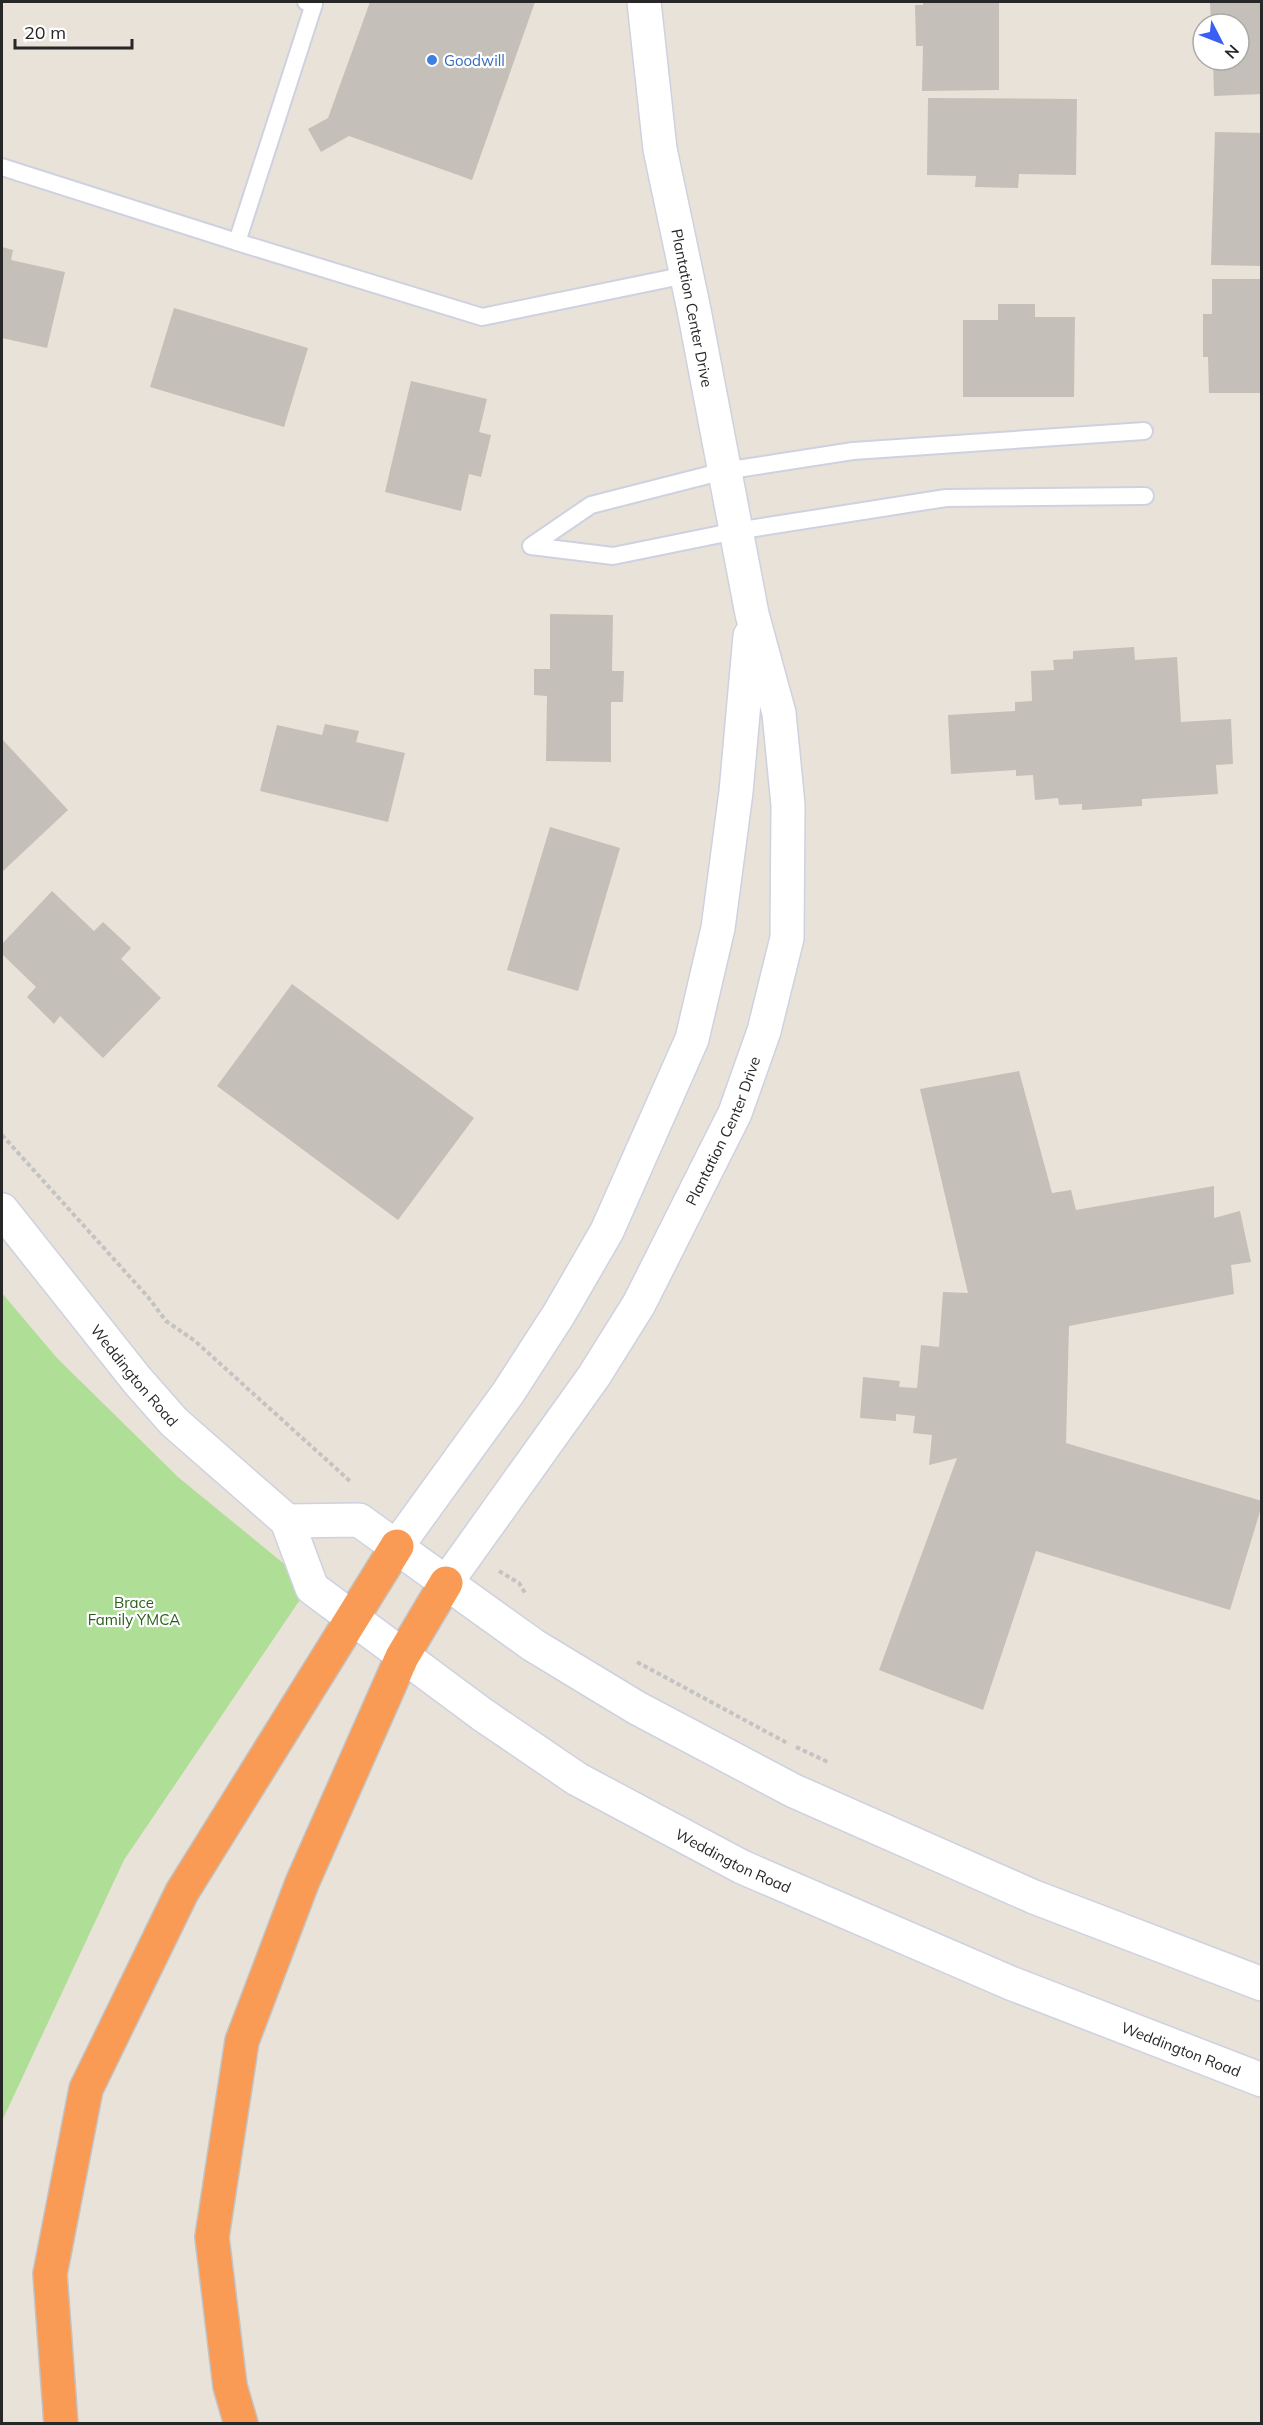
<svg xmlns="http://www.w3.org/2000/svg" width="1263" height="2425" font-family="Mulish,sans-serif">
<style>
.green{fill:#afdf96}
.building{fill:#c4bfb8}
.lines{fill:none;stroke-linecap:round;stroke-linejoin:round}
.lane-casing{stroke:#ced1e0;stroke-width:20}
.street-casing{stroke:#ced1e0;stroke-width:36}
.secondary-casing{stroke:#ced1e0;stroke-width:36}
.highway-casing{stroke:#c3c3c3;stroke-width:36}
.path{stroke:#c3c3c3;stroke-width:4;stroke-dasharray:4.5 3;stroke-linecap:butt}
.lane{stroke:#fff;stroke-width:16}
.street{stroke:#fff;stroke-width:33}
.secondary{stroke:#fff;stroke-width:33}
.highway{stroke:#f99b54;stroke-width:33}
.shop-dot{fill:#3f7fe0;stroke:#fff;stroke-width:2}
.labels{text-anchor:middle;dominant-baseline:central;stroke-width:4.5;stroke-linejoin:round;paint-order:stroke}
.shop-label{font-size:15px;fill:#366cbe;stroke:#fff;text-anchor:start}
.street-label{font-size:15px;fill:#272727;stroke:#fff}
.park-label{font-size:15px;fill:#2a601b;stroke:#fff}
</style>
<rect width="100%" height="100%" fill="#e9e2d8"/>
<polygon class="green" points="2,1293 57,1358 178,1477 310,1585 124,1860 2,2121"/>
<g class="building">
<polygon points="370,2 535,2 472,180 349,136 321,152 308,129 328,118"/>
<polygon points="923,2 999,2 999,90 922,91 923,46 916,46 915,5 923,5"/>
<polygon points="1210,2 1262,2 1262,94 1214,96 1213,60 1239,60 1239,24 1211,24"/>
<polygon points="928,98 1077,99 1076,175 1019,174 1018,188 975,187 976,176 927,175"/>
<polygon points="1215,132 1262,133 1262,266 1211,265"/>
<polygon points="2,247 13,250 11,260 65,272 47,348 2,338"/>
<polygon points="1212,279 1262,279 1262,393 1209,393 1208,357 1203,357 1203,314 1212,314"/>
<polygon points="998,304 1035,304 1035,317 1075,317 1074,397 963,397 963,320 998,320"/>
<polygon points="174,308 308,348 284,427 150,387"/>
<polygon points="411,381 487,399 479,432 491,435 481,477 469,474 461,511 385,492"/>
<polygon points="550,614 613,615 612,671 624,671 623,702 611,702 611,762 546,761 547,696 534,695 534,669 550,669"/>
<polygon points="1134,647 1135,660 1177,657 1181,722 1231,719 1233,764 1216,765 1218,794 1142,799 1142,806 1082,810 1082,804 1059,805 1058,798 1035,800 1033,775 1016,776 1016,770 951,774 948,715 1015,711 1015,702 1032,701 1031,671 1054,670 1053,660 1073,659 1073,651"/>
<polygon points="325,724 359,731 356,742 405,753 388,822 260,791 277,725 322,735"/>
<polygon points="2,739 68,810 2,872"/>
<polygon points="550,827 620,848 578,991 507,970"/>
<polygon points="52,891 94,931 103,922 131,948 121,959 161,998 103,1058 60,1016 54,1024 27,997 36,987 2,954 2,944"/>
<polygon points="292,984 474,1118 398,1220 217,1086"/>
<polygon points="1019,1071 1052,1193 1071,1190 1076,1210 1214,1186 1214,1218 1240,1211 1251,1262 1231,1265 1234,1294 1069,1326 1066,1443 1262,1501 1262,1505 1230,1610 1036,1551 983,1710 879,1670 957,1458 929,1465 932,1435 913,1433 915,1416 896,1414 896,1421 860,1418 863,1377 900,1381 899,1387 917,1388 921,1345 939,1347 943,1292 968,1293 920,1089"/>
</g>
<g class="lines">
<defs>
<g id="lane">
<polyline points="2,167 237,242 314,4 306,2"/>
<polyline points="237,242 482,317 686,275"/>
<polyline points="1144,431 853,451 724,471 591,505 531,546 613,556 736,531 946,498 1145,496"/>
</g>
<g id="street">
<polyline points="397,1546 508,1393 559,1314 607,1231 692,1039 718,928 736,792 750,636"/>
<path id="s1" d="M446,1583l148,-207 45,-72 96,-191 29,-82 23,-93 1,-133 -9,-92 -27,-99 -58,-304 -34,-161 -16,-147"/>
</g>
<g id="secondary">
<path id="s2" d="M2,1210l135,170 37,42 113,99 25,67 171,127 94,64 165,88 271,117 249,96"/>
<polyline points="287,1521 359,1520 533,1645 637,1708 794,1791 1034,1897 1262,1984"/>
</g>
<g id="highway">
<polyline points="61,2424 50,2274 86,2089 182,1892 397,1546"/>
<polyline points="241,2424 230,2386 212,2237 242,2041 302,1883 402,1657 446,1583"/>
</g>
</defs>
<use href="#lane" class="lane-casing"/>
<use href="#street" class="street-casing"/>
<use href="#secondary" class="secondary-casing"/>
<use href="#highway" class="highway-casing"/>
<g class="path">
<polyline points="2,1135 148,1297 166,1321 195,1341 351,1482"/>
<polyline points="499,1571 519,1583 525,1593"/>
<polyline points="637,1662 789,1744"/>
<polyline points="796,1747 830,1763"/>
</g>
<use href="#lane" class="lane"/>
<use href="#street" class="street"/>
<use href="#secondary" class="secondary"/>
<use href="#highway" class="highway"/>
</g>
<circle class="shop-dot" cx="432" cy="60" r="6"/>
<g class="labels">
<g class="shop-label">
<text x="444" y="60">Goodwill</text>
</g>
<g class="street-label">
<text transform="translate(692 308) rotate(79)">Plantation Center Drive</text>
<text stroke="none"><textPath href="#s1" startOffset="532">Plantation Center Drive</textPath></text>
<text stroke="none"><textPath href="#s2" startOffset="212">Weddington Road</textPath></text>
<text stroke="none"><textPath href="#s2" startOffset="998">Weddington Road</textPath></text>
<text stroke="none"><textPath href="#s2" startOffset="1484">Weddington Road</textPath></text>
</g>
<g class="park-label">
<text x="134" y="1602">Brace<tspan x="134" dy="17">Family YMCA</tspan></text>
</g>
</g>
<rect width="1263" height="2425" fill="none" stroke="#272727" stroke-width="6"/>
<g transform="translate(1221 42) rotate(132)"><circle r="28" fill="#ffffff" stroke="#a9a9a9" stroke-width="1.5"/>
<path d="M0-4.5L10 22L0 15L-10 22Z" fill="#3b5ef3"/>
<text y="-9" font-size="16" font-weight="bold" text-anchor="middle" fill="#272727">N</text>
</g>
<path d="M15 39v9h117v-9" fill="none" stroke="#272727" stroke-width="3"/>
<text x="24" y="39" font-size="18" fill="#272727" stroke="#ffffff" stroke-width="4.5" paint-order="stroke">20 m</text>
</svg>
